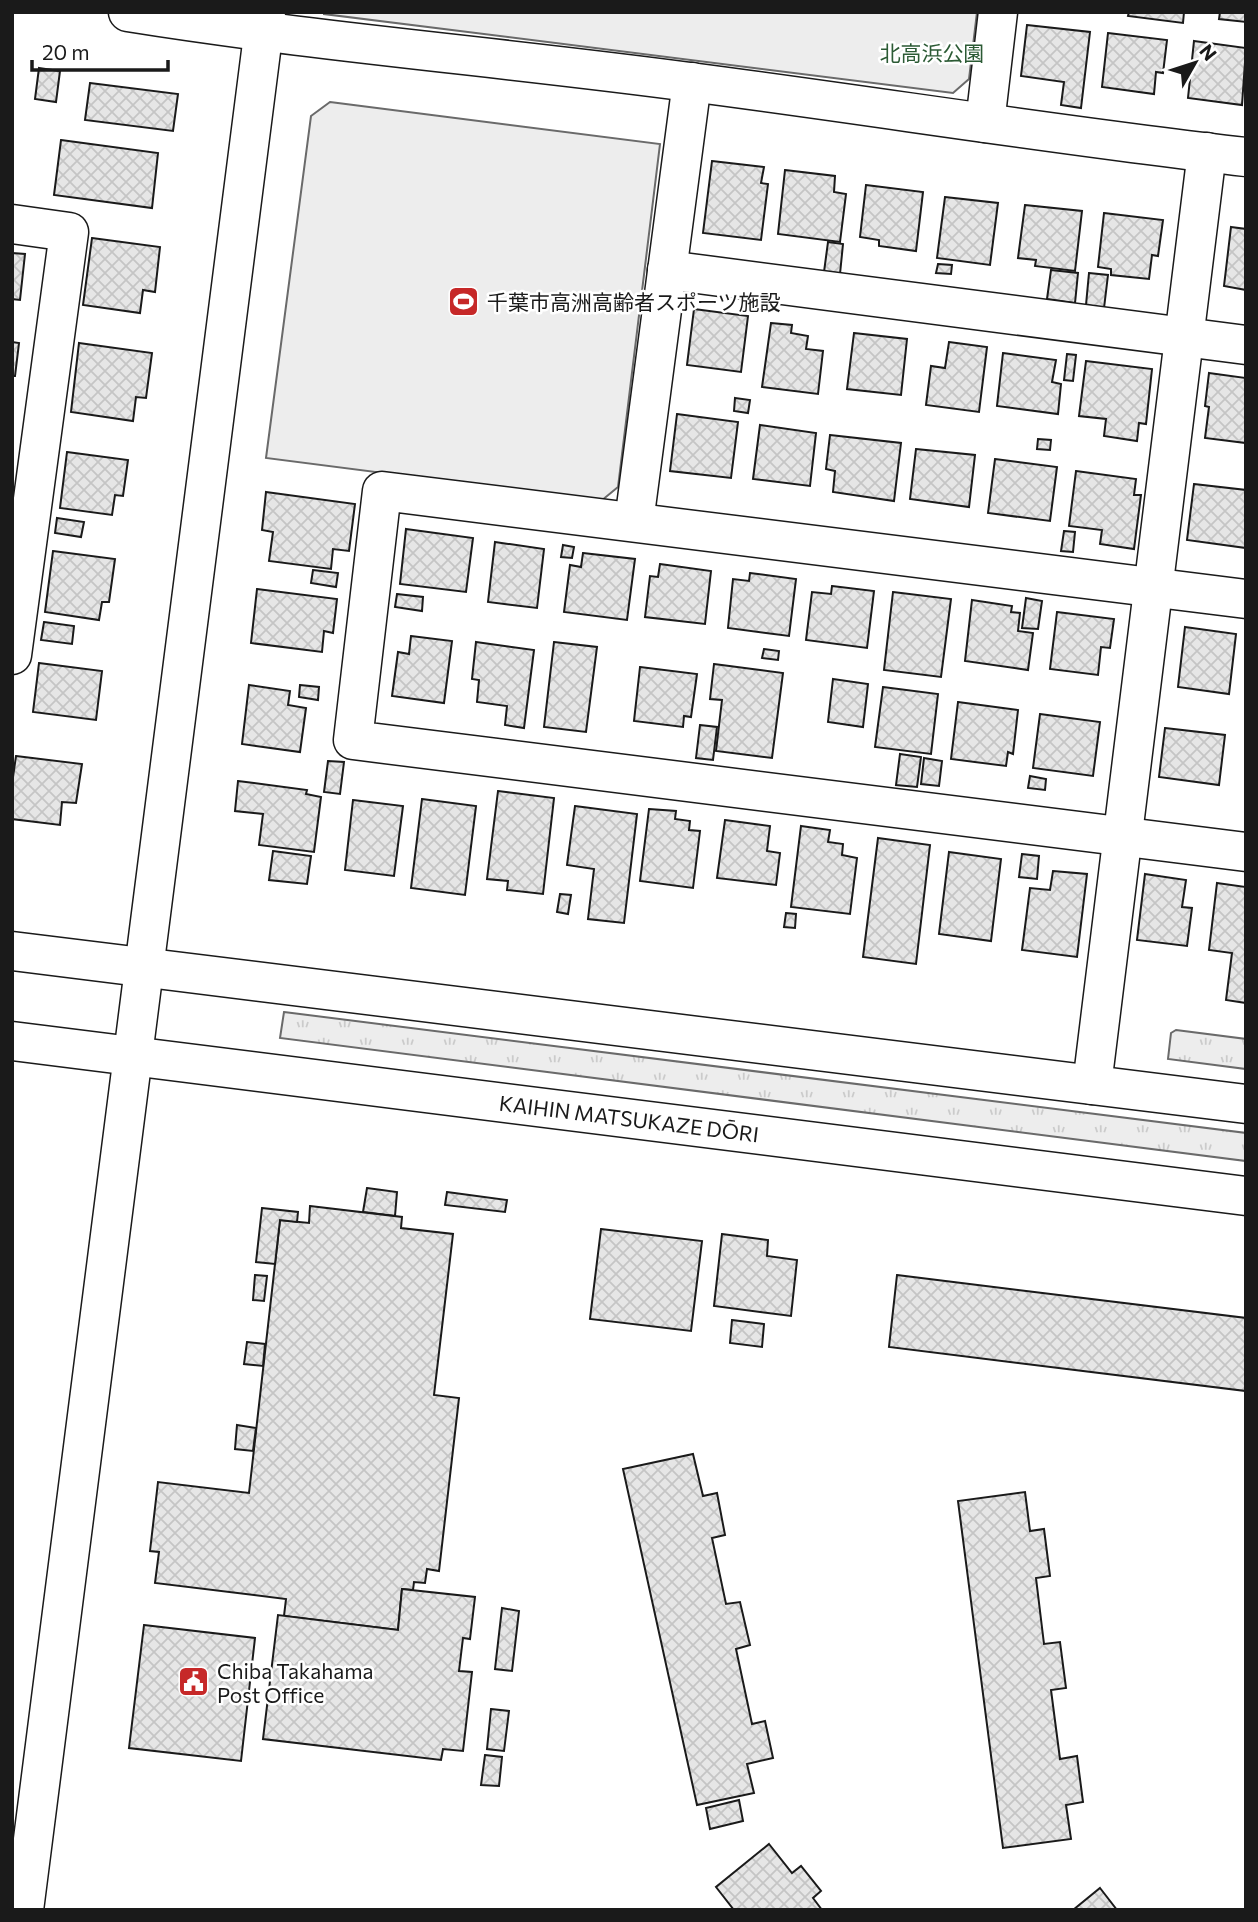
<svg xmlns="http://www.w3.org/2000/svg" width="1258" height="1922" font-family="Commissioner,'Noto Sans JP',sans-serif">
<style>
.grass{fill:url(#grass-tufts);stroke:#6a6a6a;stroke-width:2}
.park{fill:#ededed;stroke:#6a6a6a;stroke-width:2}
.building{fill:url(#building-cross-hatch);stroke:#1a1a1a;stroke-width:2}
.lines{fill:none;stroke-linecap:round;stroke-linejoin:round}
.street-casing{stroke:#1a1a1a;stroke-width:41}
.secondary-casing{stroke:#1a1a1a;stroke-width:41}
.street{stroke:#fff;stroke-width:38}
.secondary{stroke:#fff;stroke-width:38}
.labels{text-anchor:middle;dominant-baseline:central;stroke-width:5;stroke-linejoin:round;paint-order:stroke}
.park-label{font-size:21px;fill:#2b5a34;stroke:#fff}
.poi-label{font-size:21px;fill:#1a1a1a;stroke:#fff;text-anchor:start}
.street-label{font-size:21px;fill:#1a1a1a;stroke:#fff}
</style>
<defs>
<pattern id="grass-tufts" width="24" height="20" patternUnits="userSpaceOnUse" patternTransform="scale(1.75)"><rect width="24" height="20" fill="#ededed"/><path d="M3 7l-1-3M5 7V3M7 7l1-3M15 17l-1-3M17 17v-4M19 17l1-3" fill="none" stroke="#cbcbcb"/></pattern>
<pattern id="building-cross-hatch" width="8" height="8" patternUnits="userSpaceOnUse" patternTransform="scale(1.75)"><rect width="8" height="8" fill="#e6e6e6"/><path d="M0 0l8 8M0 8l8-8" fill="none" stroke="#c5c5c5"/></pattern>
</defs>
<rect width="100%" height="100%" fill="#fff"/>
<g class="grass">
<polygon points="284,1012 1246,1133 1246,1161 280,1038"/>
<polygon points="1176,1030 1246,1039 1246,1069 1168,1059 1171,1033"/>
</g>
<g class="park">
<polygon points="324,12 977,12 969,79 953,93 324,14"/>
<polygon points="330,102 660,144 618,487 601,501 266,458 311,116"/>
</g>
<g class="building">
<polygon points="1129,12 1184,12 1183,23 1128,16"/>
<polygon points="1220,12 1246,12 1246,22 1219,19"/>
<polygon points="1027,25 1090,32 1081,108 1061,105 1064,82 1021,76"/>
<polygon points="1108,33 1167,40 1163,73 1156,72 1154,94 1102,87"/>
<polygon points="1194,41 1246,48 1242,105 1188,98"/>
<polygon points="39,68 60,71 56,102 35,99"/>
<polygon points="90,83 178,94 173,131 85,120"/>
<polygon points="61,140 158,153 152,208 54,195"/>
<polygon points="712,161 764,167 761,183 768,184 761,240 703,233"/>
<polygon points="785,170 835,176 834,192 846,194 840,242 778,234"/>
<polygon points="866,185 923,192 916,251 879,246 879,240 860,237"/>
<polygon points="945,197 998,203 990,265 937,258"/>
<polygon points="1025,205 1082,211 1075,271 1035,266 1036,260 1018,258"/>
<polygon points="1104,213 1163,220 1158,256 1152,255 1149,279 1111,275 1111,269 1098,267"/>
<polygon points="1231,227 1246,229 1246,290 1224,286"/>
<polygon points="92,238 160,247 155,292 143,290 140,313 83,305"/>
<polygon points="828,242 843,244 840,274 824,272"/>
<polygon points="12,253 25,254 20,300 12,299"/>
<polygon points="938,264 952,265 951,274 936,273"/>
<polygon points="1051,270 1078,273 1075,303 1047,299"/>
<polygon points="1089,273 1108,275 1104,308 1086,305"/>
<polygon points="694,309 748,316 741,372 687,365"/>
<polygon points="771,323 792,325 791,333 808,336 806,349 823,351 818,394 762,387"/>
<polygon points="854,333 907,339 901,395 847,389"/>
<polygon points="12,342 19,343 15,376 12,376"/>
<polygon points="949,342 987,347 979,412 926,405 931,366 945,368"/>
<polygon points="79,343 152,353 146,398 136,397 133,421 71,412"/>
<polygon points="1003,353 1056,360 1052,382 1061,384 1058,414 997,406"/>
<polygon points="1067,354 1076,355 1073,381 1064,380"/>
<polygon points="1086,361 1152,369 1146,424 1139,423 1137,441 1104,436 1106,419 1079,416"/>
<polygon points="1209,373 1246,378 1246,443 1205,438 1209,407 1205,406"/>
<polygon points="735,398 750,400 748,413 734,411"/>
<polygon points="677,414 738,422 731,478 670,471"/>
<polygon points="760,425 816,433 810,486 753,479"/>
<polygon points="830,435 901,443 894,501 833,492 835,471 826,469"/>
<polygon points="1038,439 1051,440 1050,450 1037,449"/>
<polygon points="916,449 975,455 969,507 910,499"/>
<polygon points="67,452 128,460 123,496 115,495 112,515 60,508"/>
<polygon points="995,459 1057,467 1050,521 988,513"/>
<polygon points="1076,471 1136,479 1134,495 1141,495 1134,549 1100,544 1102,530 1069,526"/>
<polygon points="1194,484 1246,490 1246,548 1187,540"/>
<polygon points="266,492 355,504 349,551 333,549 331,569 269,561 273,532 262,530"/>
<polygon points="57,518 84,522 81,537 55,533"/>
<polygon points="406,529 473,538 466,592 400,584"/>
<polygon points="1064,531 1075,532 1073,552 1061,551"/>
<polygon points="495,542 544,549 537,608 488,602"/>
<polygon points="563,545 574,547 572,558 561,557"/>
<polygon points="53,551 115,559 109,602 102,602 99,620 45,612"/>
<polygon points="583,553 635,559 627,620 564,612 570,565 581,567"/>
<polygon points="660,564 711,571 705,624 645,617 650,576 658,577"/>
<polygon points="313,570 338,573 336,587 311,583"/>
<polygon points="750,573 796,579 789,636 728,628 733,579 749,581"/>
<polygon points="832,586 874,591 867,648 806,640 812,592 831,594"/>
<polygon points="257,589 337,599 333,633 324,631 322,652 251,643"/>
<polygon points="893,592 951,599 941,677 884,670"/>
<polygon points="397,594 423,597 422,611 395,607"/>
<polygon points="1026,598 1042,601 1038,629 1022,628"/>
<polygon points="972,600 1012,606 1011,612 1020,613 1018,631 1033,633 1028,670 965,661"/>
<polygon points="1057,612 1114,619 1110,648 1101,647 1098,675 1050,669"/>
<polygon points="44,622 74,626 72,644 41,640"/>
<polygon points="1185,627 1236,634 1229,694 1178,687"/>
<polygon points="411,636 452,641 444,703 392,696 398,652 409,654"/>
<polygon points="476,642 534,650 524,728 505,725 507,706 477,702 479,680 472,679"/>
<polygon points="554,642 597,647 586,732 544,727"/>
<polygon points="764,649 779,651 778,660 762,658"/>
<polygon points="39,663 102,671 96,720 33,712"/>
<polygon points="714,664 783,673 772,758 716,751 722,700 710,699"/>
<polygon points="640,667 697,674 691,717 684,716 683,727 634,721"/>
<polygon points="833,679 868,684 863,727 828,722"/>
<polygon points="249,685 290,691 288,705 306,708 300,752 242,744"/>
<polygon points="300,685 319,687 318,700 299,697"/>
<polygon points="883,687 938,694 931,754 875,747"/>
<polygon points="958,702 1018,710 1013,754 1008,752 1006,766 951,759"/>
<polygon points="1040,714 1100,722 1093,776 1033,768"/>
<polygon points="700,725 717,727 713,760 696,758"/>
<polygon points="1165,728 1225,735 1219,785 1159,777"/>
<polygon points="900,754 921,757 917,787 896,785"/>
<polygon points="16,756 82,764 76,803 62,802 60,825 12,819 12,784"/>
<polygon points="924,758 942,761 939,786 921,784"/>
<polygon points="328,761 344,762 340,794 324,792"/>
<polygon points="1030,776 1046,779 1045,790 1028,788"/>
<polygon points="238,781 307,790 306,794 321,797 314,852 259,845 263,814 235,811"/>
<polygon points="498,791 554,798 543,894 507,890 508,881 487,879"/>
<polygon points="422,799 476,806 465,895 411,888"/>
<polygon points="353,800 403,806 394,876 345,870"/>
<polygon points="575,806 637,814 624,923 588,919 594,869 567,865"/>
<polygon points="649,809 676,811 675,819 690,821 689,830 700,831 693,888 640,881"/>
<polygon points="725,820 770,826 767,851 780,853 776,885 717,878"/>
<polygon points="801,826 830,830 828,842 843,844 842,855 857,858 850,914 791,907"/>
<polygon points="878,838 930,845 916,964 863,957"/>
<polygon points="273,851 311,856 307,884 269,880"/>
<polygon points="949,852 1001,859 991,941 939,934"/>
<polygon points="1022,854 1039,856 1037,879 1019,877"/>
<polygon points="1053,871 1087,874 1077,957 1022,950 1030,888 1050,890"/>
<polygon points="1145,874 1186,880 1182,907 1192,908 1187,946 1137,940"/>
<polygon points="1217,883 1246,887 1246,1003 1226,1000 1232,953 1209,950"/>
<polygon points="560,894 571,895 568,914 557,912"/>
<polygon points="786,913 796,914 795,928 784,927"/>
<polygon points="367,1188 397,1192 395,1216 363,1212"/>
<polygon points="447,1192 507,1200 505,1212 445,1205"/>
<polygon points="310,1206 402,1217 401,1228 453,1234 434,1395 459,1398 439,1571 427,1569 425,1583 414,1582 413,1590 402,1589 398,1630 284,1616 286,1599 155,1583 159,1552 150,1551 158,1482 249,1493 280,1220 309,1223"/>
<polygon points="262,1208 298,1212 297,1222 280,1220 275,1264 256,1262"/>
<polygon points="601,1229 702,1241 691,1331 590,1319"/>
<polygon points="722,1234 768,1240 767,1256 797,1260 791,1316 714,1306"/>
<polygon points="255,1275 267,1276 264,1301 253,1300"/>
<polygon points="897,1275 1246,1318 1246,1391 889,1347"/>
<polygon points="732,1320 764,1324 762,1347 730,1343"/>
<polygon points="247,1342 265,1344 263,1366 244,1364"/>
<polygon points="237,1425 256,1428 253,1451 235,1449"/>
<polygon points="693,1454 703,1496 717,1493 725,1535 712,1538 726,1604 740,1602 750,1645 736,1649 752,1724 765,1721 773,1758 747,1764 754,1793 697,1805 623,1469"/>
<polygon points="1025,1492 1030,1531 1044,1529 1050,1576 1036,1578 1044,1644 1060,1642 1066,1688 1051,1690 1060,1759 1077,1756 1083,1802 1066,1805 1071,1839 1003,1848 958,1501"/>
<polygon points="402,1589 475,1597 470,1639 463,1638 459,1671 472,1672 463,1751 443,1749 441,1760 263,1739 278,1615 398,1630"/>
<polygon points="502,1608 519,1611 512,1671 495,1669"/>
<polygon points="144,1625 255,1638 241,1761 129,1748"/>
<polygon points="491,1709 509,1711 504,1751 487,1749"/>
<polygon points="485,1755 502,1757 499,1786 481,1785"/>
<polygon points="739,1800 743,1821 710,1829 706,1808"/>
<polygon points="769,1844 792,1873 801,1866 821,1891 813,1898 822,1910 734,1910 716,1887"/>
<polygon points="1100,1888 1117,1910 1073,1910"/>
</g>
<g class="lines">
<defs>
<g id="street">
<path d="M128,12c187,30 375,45 562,70 185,24 370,54 556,75"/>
<polyline points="985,123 998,12"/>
<polyline points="12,224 69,232 12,655"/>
<polyline points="667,270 1246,345"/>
<polyline points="634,522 692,82"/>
<polyline points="1246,599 382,491 353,740 1246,852"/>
<polyline points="1092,1085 1207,152"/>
</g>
<g id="secondary">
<polyline points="12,951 1246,1104"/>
<polyline points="12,1041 1246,1196"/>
<polyline points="24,1910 266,12"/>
</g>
</defs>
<use href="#street" class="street-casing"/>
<use href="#secondary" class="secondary-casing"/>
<use href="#street" class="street"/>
<use href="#secondary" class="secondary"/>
</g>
<defs>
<symbol id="stadium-square" viewBox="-11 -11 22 22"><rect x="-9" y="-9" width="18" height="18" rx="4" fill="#c62828" stroke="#fff"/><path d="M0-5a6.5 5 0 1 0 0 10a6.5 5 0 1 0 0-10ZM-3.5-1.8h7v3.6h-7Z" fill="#fff"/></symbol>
<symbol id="civic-square" viewBox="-11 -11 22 22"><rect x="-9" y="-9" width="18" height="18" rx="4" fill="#c62828" stroke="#fff"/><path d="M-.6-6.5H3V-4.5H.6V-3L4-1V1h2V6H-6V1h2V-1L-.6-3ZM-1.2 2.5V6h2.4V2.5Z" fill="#fff"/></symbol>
</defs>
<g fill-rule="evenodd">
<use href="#stadium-square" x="446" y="284" width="35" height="35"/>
<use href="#civic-square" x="176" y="1664" width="35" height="35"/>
</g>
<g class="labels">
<g class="park-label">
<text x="932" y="52">北高浜公園</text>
</g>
<g class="poi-label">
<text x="487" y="301">千葉市高洲高齢者スポーツ施設</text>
<text x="217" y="1670">Chiba Takahama<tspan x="217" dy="24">Post Office</tspan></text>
</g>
<g class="street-label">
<text transform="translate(629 1118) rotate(7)">KAIHIN MATSUKAZE DŌRI</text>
</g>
</g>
<rect width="1258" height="1922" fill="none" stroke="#1a1a1a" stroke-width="28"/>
<g transform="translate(1195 63) rotate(51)" stroke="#ffffff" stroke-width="5" paint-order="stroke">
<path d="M0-5L12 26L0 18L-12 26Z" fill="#1a1a1a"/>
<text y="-10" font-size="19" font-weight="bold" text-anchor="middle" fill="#1a1a1a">N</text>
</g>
<path d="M32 60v10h136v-10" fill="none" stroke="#1a1a1a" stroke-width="3.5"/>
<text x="42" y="60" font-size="21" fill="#1a1a1a" stroke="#ffffff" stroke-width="5" paint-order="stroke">20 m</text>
</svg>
